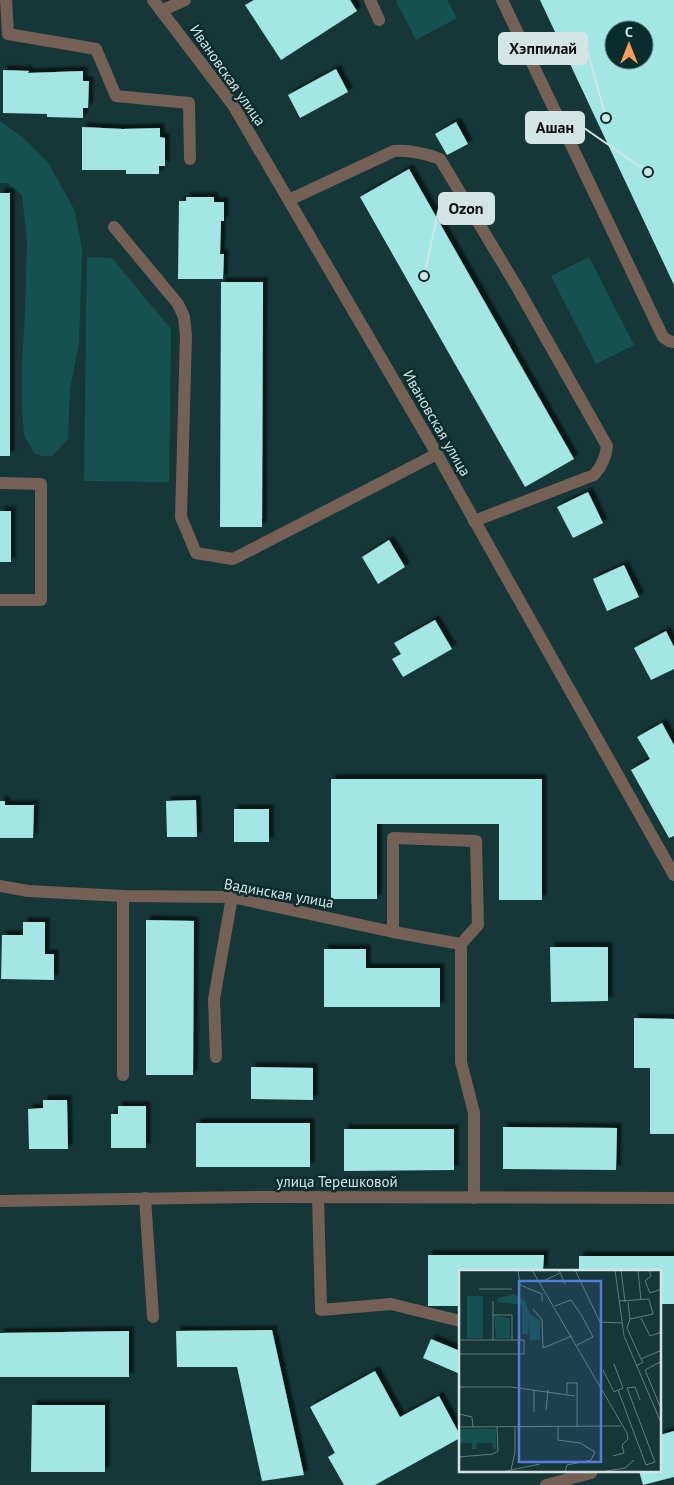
<svg xmlns="http://www.w3.org/2000/svg" width="674" height="1485" font-family="'PT Sans',sans-serif">
<style>
.green{fill:#155150}
.building{fill:#a3e7e5;fill-rule:evenodd;filter:url(#shadow)}
.lines{fill:none;stroke-linecap:round;stroke-linejoin:round}
.lane{stroke:#746055;stroke-width:12}
.street{stroke:#746055;stroke-width:12}
.labels{text-anchor:middle;dominant-baseline:central;stroke-width:5;stroke-linejoin:round;paint-order:stroke}
.street-label{font-size:15px;fill:#d2e5e4;stroke:#092d2d}
.inset-road{fill:none;stroke:#617d7c;stroke-width:1}
.view{fill:#537bdc;fill-opacity:0.15;stroke:#537bdc;stroke-width:2.5}
.inset-edge{fill:none;stroke:#d2e5e4;stroke-width:2.5}
.leader{fill:none;stroke:#d2e5e4;stroke-width:2}
.callout-dot{fill:#d2e5e4;stroke:#092d2d;stroke-width:2}
.callout{fill:#d2e5e4;stroke:#d2e5e4;stroke-width:2}
.callout-label{font-size:16px;text-anchor:middle;font-weight:bold;fill:#111}
</style>
<defs>
<filter id="shadow"><feDropShadow dx="4.5" dy="-4.5" stdDeviation="1" flood-color="#0009"/></filter>
</defs>
<rect width="100%" height="100%" fill="#153737"/>
<g class="green">
<polygon points="399,0 447,0 457,18 416,40 396,1"/>
<polygon points="0,121 22,137 49,164 75,211 82,250 79,344 70,389 68,439 52,456 42,456 34,453 24,435 22,407 22,364 25,312 27,241 22,195 7,183 0,183"/>
<polygon points="87,257 112,258 171,329 169,482 84,481"/>
<polygon points="589,257 634,345 596,364 551,276"/>
</g>
<g class="building">
<polygon points="254,0 350,0 357,11 281,60 245,5"/>
<path d="M540,0h134v285zM614,30h30v30h-30z"/>
<polygon points="336,69 348,92 300,118 288,95"/>
<polygon points="3,70 29,71 28,73 83,71 83,81 89,81 88,108 83,108 83,118 47,117 47,114 3,113"/>
<polygon points="456,122 468,144 447,155 435,134"/>
<polygon points="82,127 123,129 160,128 160,137 165,138 165,166 159,166 159,174 126,174 126,170 82,170"/>
<polygon points="409,169 574,459 525,487 360,197"/>
<rect x="0" y="193" width="10" height="263"/>
<polygon points="186,197 214,197 214,202 224,202 224,221 221,221 220,254 224,254 223,279 178,279 179,201 186,201"/>
<polygon points="221,282 263,282 262,527 220,527"/>
<polygon points="588,492 603,523 573,538 557,507"/>
<rect x="0" y="511" width="11" height="51"/>
<polygon points="389,540 405,567 378,584 362,557"/>
<polygon points="624,565 639,597 607,611 593,579"/>
<polygon points="435,620 452,649 403,677 392,659 401,654 394,643"/>
<polygon points="666,631 674,647 674,669 651,680 634,648"/>
<polygon points="662,723 674,745 674,836 669,838 631,770 650,759 637,737"/>
<polygon points="331,779 542,779 542,900 499,900 499,824 377,824 377,899 331,899"/>
<polygon points="196,800 197,837 167,837 166,801"/>
<polygon points="0,801 5,801 5,805 34,805 33,838 0,838"/>
<rect x="234" y="809" width="35" height="33"/>
<polygon points="146,920 194,921 193,1075 146,1075"/>
<polygon points="23,922 45,922 45,954 54,954 54,980 1,979 2,935 23,935"/>
<polygon points="550,947 608,947 608,1001 551,1002"/>
<polygon points="324,949 366,949 366,968 440,968 440,1007 324,1007"/>
<polygon points="634,1018 674,1019 674,1134 650,1134 650,1068 634,1068"/>
<polygon points="251,1067 313,1068 313,1100 251,1099"/>
<polygon points="43,1100 67,1100 68,1149 29,1149 28,1109 43,1108"/>
<polygon points="118,1106 146,1106 146,1148 111,1148 111,1114 118,1114"/>
<rect x="196" y="1123" width="114" height="44"/>
<polygon points="503,1127 617,1128 616,1170 503,1169"/>
<polygon points="344,1129 454,1129 454,1170 344,1171"/>
<polygon points="428,1255 544,1255 543,1271 460,1271 460,1306 428,1306"/>
<polygon points="579,1256 674,1256 674,1304 660,1304 660,1271 579,1271"/>
<polygon points="272,1330 304,1475 262,1481 237,1367 177,1367 176,1331"/>
<polygon points="129,1331 129,1377 0,1377 0,1333"/>
<polygon points="431,1339 460,1351 460,1374 423,1358"/>
<polygon points="375,1371 400,1417 439,1396 460,1435 460,1438 375,1485 344,1485 328,1457 335,1453 310,1407"/>
<polygon points="32,1405 105,1405 105,1472 31,1472"/>
<polygon points="674,1431 674,1477 643,1485 639,1471 660,1471 660,1435"/>
</g>
<g class="lines">
<g class="lane">
<polyline points="6,0 8,34 96,49 116,96 189,103 190,159"/>
<polyline points="370,0 379,20"/>
<polyline points="502,0 663,337 669,341 674,342"/>
<polyline points="161,11 185,0"/>
<path d="M289,200l105,-49c17,-1 30,2 46,8l77,128 90,159c-1,12 -5,20 -13,29l-120,46"/>
<polyline points="114,227 178,304 184,317 186,335 181,517 196,553 233,559 437,454"/>
<polyline points="0,483 41,484 41,600 0,600"/>
<polyline points="123,896 123,1075"/>
<polyline points="393,932 393,838 476,841 478,925 461,944"/>
<polyline points="216,1057 214,999 232,897"/>
<polyline points="318,1197 321,1310 391,1304 460,1321"/>
<polyline points="145,1198 153,1317"/>
<polyline points="546,1485 591,1473 591,1471"/>
</g>
<g class="street">
<polyline points="153,0 233,105 437,454 674,875"/>
<polyline points="0,886 28,891 123,896 232,897 393,932 461,944 461,1062 474,1113 474,1198"/>
<polyline points="0,1201 251,1197 674,1198"/>
</g>
</g>
<g class="labels">
<g class="street-label">
<text transform="translate(228 75) rotate(55)">Ивановская улица</text>
<text transform="translate(437 423) rotate(60)">Ивановская улица</text>
<text transform="translate(279 893) rotate(10)">Вадинская улица</text>
<text x="337" y="1181">улица Терешковой</text>
</g>
</g>
<g transform="translate(459 1270)">
<rect width="202" height="202" fill="#153737"/>
<path d="M55,24l11,7 4,12 11,8v19h-10v-21l-2,16 -6,-1v-29l-25,-3 1,-4zM8,26h16v42h-16zM35,46l16,2v20h-14zM0,159h37v20h-3l-1,-6h-15l-1,6h-4v-6h-13z" fill="#155150"/>
<path class="inset-road" d="M59,0l2,15 22,9v7M73,0l95,163 1,6 -6,6 2,8 -11,3M100,0l6,14M116,0l25,52 22,1M156,0l9,66 38,89M162,0l4,32M179,0l3,30M190,0l2,6 -6,5 5,12 12,-4M80,13l21,-10M20,19h33M160,31l30,-2 4,15 -23,5 -2,-17M96,36l16,-6 11,16 11,21 -16,8M74,39l9,11 1,28 29,-12M34,45h19v25M182,48l9,18 12,-4M171,49l-3,9 14,31M0,70h34v-39M0,84h65v-14h-31M203,91l-17,9 17,41M177,96l7,-4 -2,-3 21,-9M144,100l11,22 9,-4 -9,-24M0,117h52l64,9M75,120v22M159,120l28,75 9,-3 -28,-74 8,-1 5,13M108,124v-11h10v44M87,140l2,-20M0,144l13,3 1,10M0,157l162,-1M99,157v13l22,3 15,9 -4,8 -24,5 -2,7M0,187l34,-3 5,-3 -1,-24M52,200l29,-6M44,202l8,-2 4,-18v-25M142,202l24,-4 9,-8"/>
<path class="view" d="M60,11h82v181h-82z"/>
<rect width="202" height="202" class="inset-edge"/>
</g>
<path class="leader" d="M606 118L587 49M648 172L584 128M424 276L439 208"/>
<g class="callout-dot">
<circle cx="606" cy="118" r="5"/>
<circle cx="648" cy="172" r="5"/>
<circle cx="424" cy="276" r="5"/>
</g>
<g class="callout">
<rect x="499" y="33" width="88" height="31" rx="5"/>
<rect x="526" y="112" width="58" height="31" rx="5"/>
<rect x="439" y="193" width="55" height="31" rx="5"/>
</g>
<g class="callout-label">
<text x="543" y="54">Хэппилай</text>
<text x="555" y="133">Ашан</text>
<text x="466" y="214">Ozon</text>
</g>
<g transform="translate(629 45)"><circle r="24" fill="#092d2d" stroke="#597776"/>
<path d="M0-4L9 19L0 12L-9 19Z" fill="#ff9b5a"/>
<text y="-8" font-size="14" font-weight="bold" text-anchor="middle" fill="#d2e5e4">С</text>
</g>
</svg>
